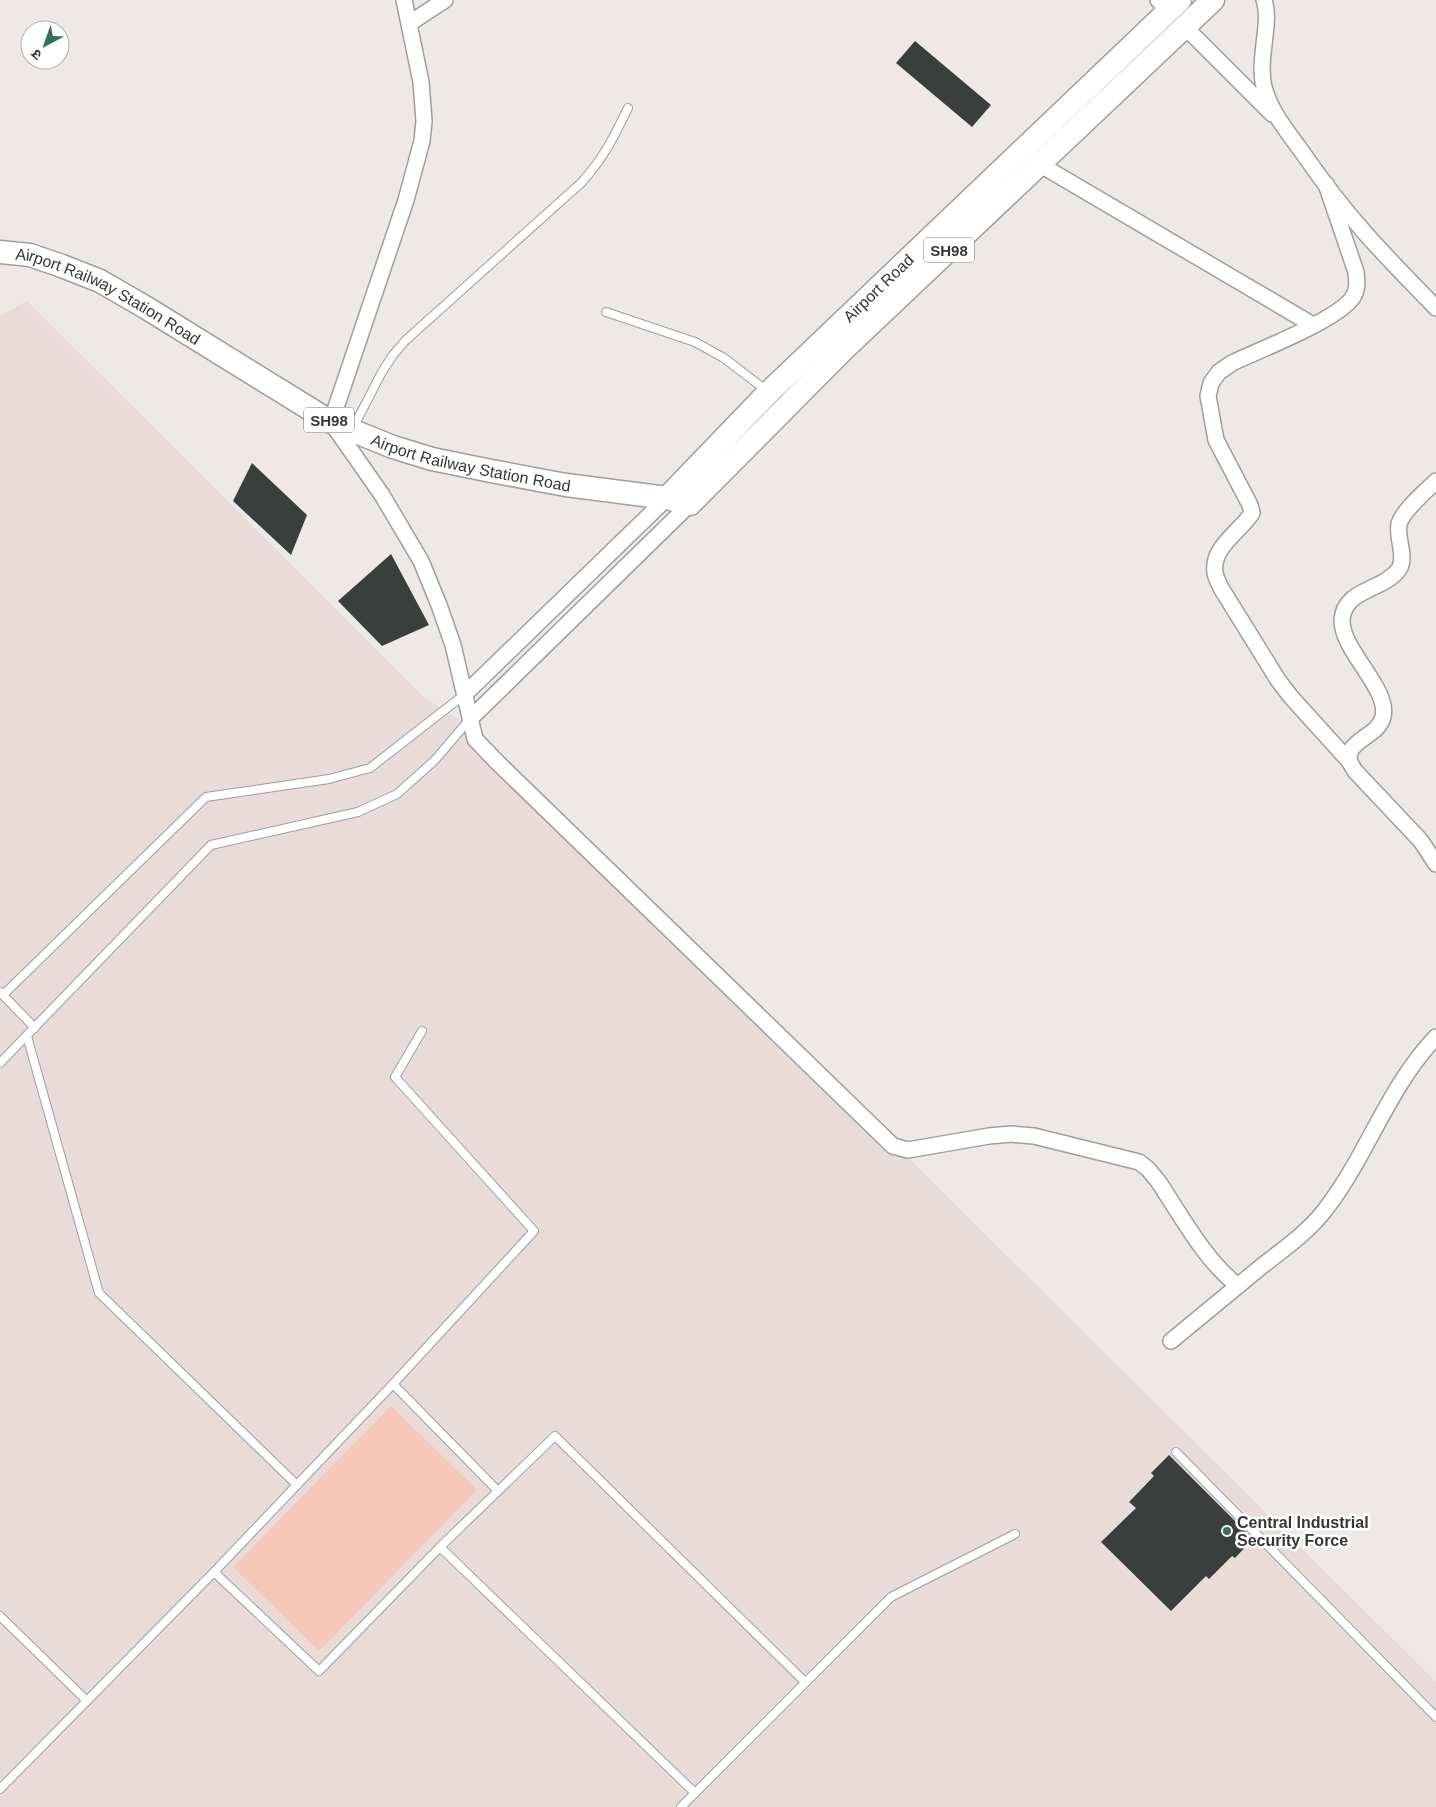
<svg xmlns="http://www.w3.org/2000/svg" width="1436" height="1807" font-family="Helvetica,'Noto Sans Devanagari',sans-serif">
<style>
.built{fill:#e9dbd7}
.green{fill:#f7c7ba}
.building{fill:#3a3f3d}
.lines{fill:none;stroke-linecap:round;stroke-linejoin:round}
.lane-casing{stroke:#a29c9b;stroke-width:10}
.street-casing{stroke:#a29c9b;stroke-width:18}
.primary-casing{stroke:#a29c9b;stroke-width:25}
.lane{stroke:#fff;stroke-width:8}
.street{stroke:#fff;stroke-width:15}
.primary{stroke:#fff;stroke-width:22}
.poi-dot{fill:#2f7263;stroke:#fff;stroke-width:2}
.labels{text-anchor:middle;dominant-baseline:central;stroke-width:5;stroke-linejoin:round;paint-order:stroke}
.shield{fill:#fff;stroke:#747272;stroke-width:1}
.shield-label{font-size:15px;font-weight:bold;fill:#383635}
.street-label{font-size:16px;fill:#383635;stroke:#fff}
.poi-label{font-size:16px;font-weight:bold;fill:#383635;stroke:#fff;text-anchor:start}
</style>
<rect width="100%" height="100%" fill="#eee8e6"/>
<polygon class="built" points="27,301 425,698 482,734 1436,1682 1436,1807 0,1807 0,316"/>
<polygon class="green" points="391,1406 477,1490 319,1651 233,1567"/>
<g class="building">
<polygon points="915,41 991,105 972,127 896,63"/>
<polygon points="252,463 307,515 291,555 233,501"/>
<polygon points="391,554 429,625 382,646 338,601"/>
<polygon points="1169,1455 1253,1539 1235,1558 1232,1556 1209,1579 1206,1576 1171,1611 1101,1542 1136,1508 1129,1502 1154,1476 1151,1473"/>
</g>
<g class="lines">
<defs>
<g id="lane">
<polyline points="606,312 695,342 724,358 767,391"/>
<path d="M353,428l29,-56 11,-17 13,-15 175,-157c22,-24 33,-46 47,-75"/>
<polyline points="0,992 35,1028"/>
<polyline points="3,995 206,797 329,779 370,768 465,694"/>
<polyline points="422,1031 395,1077 534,1231 393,1384 498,1491"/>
<polyline points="27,1036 99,1293 297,1485"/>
<polyline points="0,1063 211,845 358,812 397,794 435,760 469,720"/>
<polyline points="1176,1452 1436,1717"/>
<polyline points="214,1572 319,1671 440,1547"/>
<polyline points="0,1616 87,1701"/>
<polyline points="0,1789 214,1572 393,1384"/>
<polyline points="695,1793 440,1547 555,1436 805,1682"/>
<polyline points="681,1807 891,1597 1015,1534"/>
</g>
<g id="street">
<path d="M404,0l17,82 3,39 -2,20 -16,59 -75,222 51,73 39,66 18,44 14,40 22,94 21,22 397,385 15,4 81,-14 22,-2 23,2 105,26 9,7 10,12c24,36 46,78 80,105"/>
<polyline points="1158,0 1168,11"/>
<path d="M1264,0c8,22 -7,59 0,87 6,23 22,43 36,62 20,29 42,58 65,84 23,26 47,50 71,75"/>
<polyline points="410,23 445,0"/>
<polyline points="1185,27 1272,114"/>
<polyline points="1039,164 1313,325"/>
<path d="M1326,184l30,88c1,9 2,17 -3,25 -15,23 -94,53 -121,66l-13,9 -8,11 -3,13 8,44 34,65 2,8c-12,19 -41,34 -37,60 1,5 4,11 6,15l57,92 13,17 58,64"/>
<path d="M1436,481c-10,10 -33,29 -37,43 -3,14 8,33 0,45 -15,22 -55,19 -57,51 -1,30 48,69 41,97 -4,16 -24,20 -32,33 -1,3 -2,8 -2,11l6,10 66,70 15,23"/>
<polyline points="466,693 667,498"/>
<polyline points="471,718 690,504"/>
<path d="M1171,1341c30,-25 61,-50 91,-75 22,-17 46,-34 63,-56 42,-54 63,-123 111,-173"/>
</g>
<g id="primary">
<path id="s1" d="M0,252l30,3 32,11 38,15 45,26 186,115 62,25 39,12 59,12 75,14 101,13 23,6 154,-155 369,-349"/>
<path id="s2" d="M667,498l102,-106 411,-392"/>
</g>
</defs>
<use href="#lane" class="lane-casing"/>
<use href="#street" class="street-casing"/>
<use href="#primary" class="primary-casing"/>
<use href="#lane" class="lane"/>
<use href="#street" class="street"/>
<use href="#primary" class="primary"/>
</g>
<circle class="poi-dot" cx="1227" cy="1531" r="5"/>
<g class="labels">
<g class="shield">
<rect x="924" y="237.5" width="50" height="25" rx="4"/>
<rect x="304" y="407.5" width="50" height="25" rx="4"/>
</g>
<g class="shield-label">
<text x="949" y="250">SH98</text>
<text x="329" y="420">SH98</text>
</g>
<g class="street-label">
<text stroke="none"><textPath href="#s2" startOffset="298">Airport Road</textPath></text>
<text stroke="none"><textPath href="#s1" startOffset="118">Airport Railway Station Road</textPath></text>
<text stroke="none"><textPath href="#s1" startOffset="522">Airport Railway Station Road</textPath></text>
</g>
<g class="poi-label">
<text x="1237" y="1522">Central Industrial<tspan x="1237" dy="18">Security Force</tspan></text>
</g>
</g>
<g transform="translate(45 45) rotate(221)"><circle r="24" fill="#ffffff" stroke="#afafae"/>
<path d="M0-4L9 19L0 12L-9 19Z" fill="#2f7263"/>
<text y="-8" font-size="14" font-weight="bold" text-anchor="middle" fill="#383635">उ</text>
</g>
</svg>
